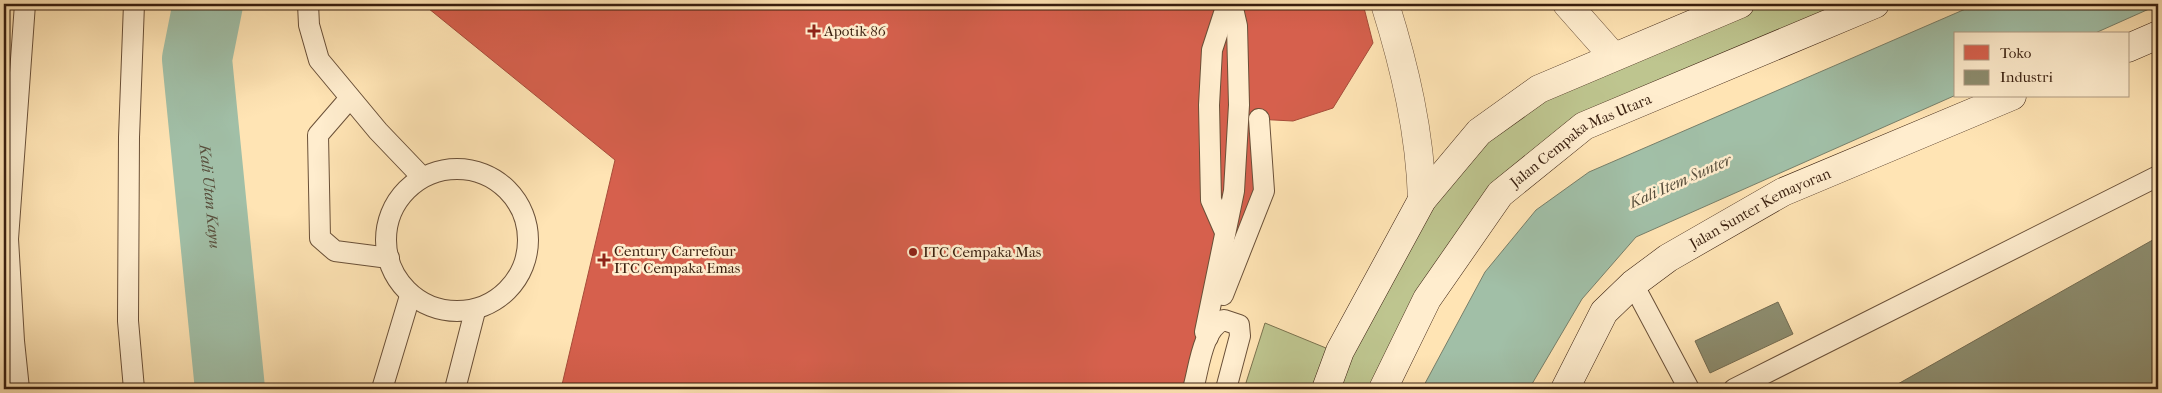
<svg xmlns="http://www.w3.org/2000/svg" width="2162" height="393" font-family="'IM FELL French Canon',serif">
<style>
.green{fill:#bec58f;stroke:#7b724e}
.water{fill:#a1bfa7;stroke:#777f6a}
.shops{fill:#d6604d;stroke:#a74c3a}
.industry{fill:#8c8c6e;stroke:#736b51}
.lines{fill:none;stroke-linecap:round;stroke-linejoin:round}
.river{stroke:#a1bfa7;stroke-width:70}
.lane-casing{stroke:#6a5038;stroke-width:22}
.street-casing{stroke:#6a5038;stroke-width:29}
.secondary-casing{stroke:#381e0e;stroke-width:29}
.lane{stroke:#ffedce;stroke-width:20}
.street{stroke:#ffedce;stroke-width:28}
.secondary{stroke:#ffedce;stroke-width:28}
.poi-dot{fill:#8f2418;stroke:#ffedce;stroke-width:2}
.labels{text-anchor:middle;dominant-baseline:central;stroke-width:5;stroke-linejoin:round;paint-order:stroke}
.poi-label{font-size:15px;fill:#381e0e;stroke:#ffedce;text-anchor:start}
.street-label{font-size:15px;fill:#381e0e;stroke:#ffedce}
.water-label{font-size:16px;font-style:italic;fill:#584e3c;stroke:#ffedce}
</style>
<rect width="100%" height="100%" fill="#ffe4b4"/>
<filter id="stains"><feTurbulence type="fractalNoise" baseFrequency=".004" numOctaves="4"/><feColorMatrix values="0 0 0 0 .2 0 0 0 0 .09 0 0 0 0 .02 0 0 0 .5 -.17"/></filter>
<radialGradient id="worn" r=".72"><stop offset=".6" stop-color="#630" stop-opacity="0"/><stop offset="1" stop-color="#630" stop-opacity=".3"/></radialGradient>
<polygon class="green" points="1740,4 1875,4 1583,126 1500,194 1383,389 1244,389 1265,323 1343,355 1444,173 1539,89"/>
<polygon class="water" points="1977,4 2158,5 2093,34 1956,34 1956,95 1636,237 1582,299 1529,389 1422,389 1485,272 1536,210 1589,172"/>
<polygon class="shops" points="423,4 1363,4 1373,43 1333,108 1293,121 1255,119 1259,173 1186,389 561,389 615,160"/>
<g class="industry">
<polygon points="2158,237 2158,389 1889,389"/>
<polygon points="1778,302 1793,334 1710,373 1695,341"/>
</g>
<g class="lines">
<path class="river" id="s1" d="M208,4l-11,55 33,330"/>
<defs>
<g id="lane">
<polyline points="134,4 129,137 128,321 134,389"/>
<polyline points="308,4 309,25 319,60 378,131 422,177"/>
<polyline points="350,98 318,135 320,238 335,251 389,258"/>
<circle cx="457" cy="240" r="71"/>
<polyline points="1225,232 1211,200 1209,105 1212,50 1227,4"/>
<polyline points="1633,284 1689,389"/>
<polyline points="1223,295 1264,191 1259,119"/>
<polyline points="1208,337 1205,332 1234,191 1239,105 1237,26 1232,4"/>
<polyline points="19,389 14,341 8,239 25,4"/>
<polyline points="382,389 410,296"/>
<polyline points="455,389 475,311"/>
<path d="M1193,389c6,-20 9,-61 31,-69l15,5 1,11 -14,53"/>
<polyline points="1734,389 2158,176"/>
</g>
<g id="street">
<path d="M1385,4c20,64 35,128 37,196"/>
<polyline points="1567,4 1613,56"/>
</g>
<g id="secondary">
<polyline points="2128,48 2158,35"/>
<polyline points="1326,389 1340,351 1422,200 1479,132 1539,89 1740,4"/>
<path id="s2" d="M1383,389l44,-90 73,-105 84,-68 291,-122"/>
<path id="s3" d="M1565,389l39,-77 29,-28 35,-26 115,-66 229,-96"/>
</g>
</defs>
<use href="#lane" class="lane-casing"/>
<use href="#street" class="street-casing"/>
<use href="#secondary" class="secondary-casing"/>
<use href="#lane" class="lane"/>
<use href="#street" class="street"/>
<use href="#secondary" class="secondary"/>
</g>
<g class="poi-dot">
<path d="M811.5 23.5h5v5h5v5h-5v5h-5v-5h-5v-5h5z"/>
<circle cx="913" cy="252" r="5"/>
<path d="M601.5 252.5h5v5h5v5h-5v5h-5v-5h-5v-5h5z"/>
</g>
<g class="labels">
<g class="poi-label">
<text x="824" y="31">Apotik 86</text>
<text x="614" y="251">Century Carrefour<tspan x="614" dy="17">ITC Cempaka Emas</tspan></text>
<text x="923" y="252">ITC Cempaka Mas</text>
</g>
<g class="street-label">
<text stroke="none"><textPath href="#s2" startOffset="326">Jalan Cempaka Mas Utara</textPath></text>
<text stroke="none"><textPath href="#s3" startOffset="275">Jalan Sunter Kemayoran</textPath></text>
</g>
<g class="water-label">
<text transform="translate(1680 181) rotate(-24)">Kali Item Sunter</text>
<text stroke="none"><textPath href="#s1" startOffset="194">Kali Utan Kayu</textPath></text>
</g>
</g>
<rect width="2162" height="393" fill="none" stroke="#ffe4b4" stroke-width="20"/>
<rect x="5" y="5" width="2152" height="383" fill="none" stroke="#381e0e" stroke-width="2.5"/>
<rect x="10" y="10" width="2142" height="373" fill="none" stroke="#381e0e"/>
<rect x="1954" y="32" width="175" height="65" fill="#ffedce" stroke="#af9a81"/>
<rect x="1964" y="45" width="25" height="15" fill="#d6604d" stroke="#af9a81"/>
<text x="2000" y="58" font-size="15" fill="#381e0e">Toko</text>
<rect x="1964" y="70" width="25" height="15" fill="#8c8c6e" stroke="#af9a81"/>
<text x="2000" y="82" font-size="15" fill="#381e0e">Industri</text>
<rect width="100%" height="100%" filter="url(#stains)"/>
<rect width="100%" height="100%" fill="url(#worn)"/>
</svg>
